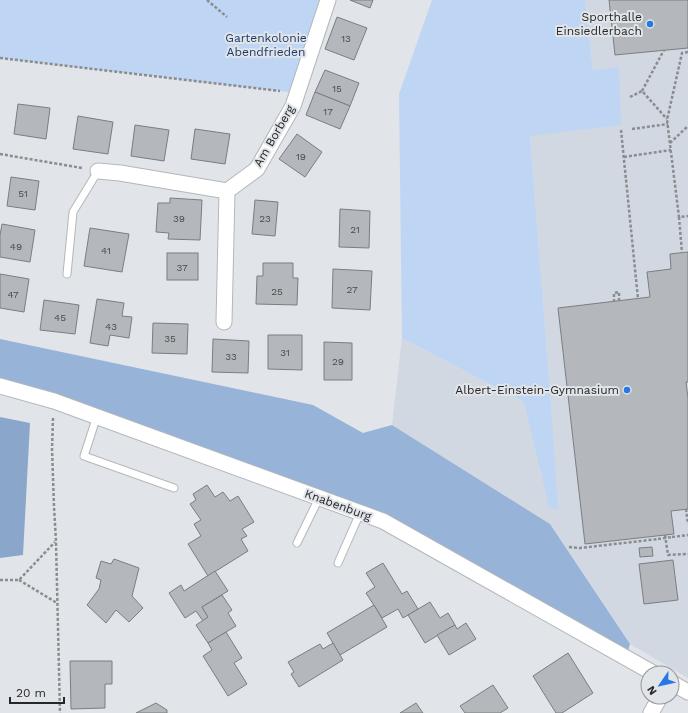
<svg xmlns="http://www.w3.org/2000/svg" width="688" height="713" font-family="'Work Sans',sans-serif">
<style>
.built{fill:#d1d8e2}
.green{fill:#bfd5f4}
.forest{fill:#97b3d8}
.water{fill:#8ba6cb}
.building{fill:#b4b7bb;stroke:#7b7e81}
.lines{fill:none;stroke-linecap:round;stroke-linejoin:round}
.service-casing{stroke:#b4b7ba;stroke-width:9}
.minor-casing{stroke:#b4b7ba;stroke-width:17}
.path{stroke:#8a8c8e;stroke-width:2.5;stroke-dasharray:3 2;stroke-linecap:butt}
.service{stroke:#fff;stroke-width:7}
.minor{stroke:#fff;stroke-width:15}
.path-bridge{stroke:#8a8c8e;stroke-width:2.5;stroke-dasharray:3 2;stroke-linecap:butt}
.poi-dot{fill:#2679e4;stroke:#e1e4e8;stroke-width:1.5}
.labels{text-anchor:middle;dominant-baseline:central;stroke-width:4;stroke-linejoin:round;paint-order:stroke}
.number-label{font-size:10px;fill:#4a4b4d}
.poi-label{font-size:12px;fill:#262728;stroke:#e1e4e8;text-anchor:end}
.park-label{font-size:12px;fill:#193c6c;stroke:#e1e4e8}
.street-label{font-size:12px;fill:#262728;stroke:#e1e4e8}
</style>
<rect width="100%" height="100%" fill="#e1e4e8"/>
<polygon class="built" points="585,0 688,0 688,678 630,644 550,524 392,425 402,338 552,417 530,136 619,68 593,70"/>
<g class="green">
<polygon points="0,0 328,0 297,93 0,58"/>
<polygon points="432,0 585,0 593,70 619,67 621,125 530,136 552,417 558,510 549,507 524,402 402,338 399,94"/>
</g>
<polygon class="forest" points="0,339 313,405 363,433 392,425 550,524 630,644 626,658 383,521 0,386"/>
<polygon class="water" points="0,417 30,423 23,555 0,558"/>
<g class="building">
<polygon points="350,0 373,0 370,8"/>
<polygon points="609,0 688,0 688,48 615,55"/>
<polygon points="337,17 367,28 354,60 325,49"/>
<polygon points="325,70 359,83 350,106 315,92"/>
<polygon points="315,92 350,106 340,129 306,115"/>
<polygon points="18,104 50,108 46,139 14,134"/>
<polygon points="78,116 113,122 108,154 73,149"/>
<polygon points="135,125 169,130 164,161 131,156"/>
<polygon points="195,129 230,134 225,164 191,159"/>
<polygon points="297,134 322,152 305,177 279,159"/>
<polygon points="11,177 39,181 35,210 7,206"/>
<polygon points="170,198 202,200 200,240 168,239 169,233 156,232 158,203 170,203"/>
<polygon points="255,200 278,202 275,236 252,234"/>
<polygon points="340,209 370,211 369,248 339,247"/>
<polygon points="2,224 35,230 30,262 0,257 0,235"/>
<polygon points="90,228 129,234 122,272 84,266"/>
<polygon points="688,252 688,382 686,382 688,398 688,509 671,511 674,534 585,544 558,308 650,297 647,272 671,269 670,254"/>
<rect x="167" y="253" width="31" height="27"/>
<polygon points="263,263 293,263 293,278 298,278 297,305 256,304 257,276 263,276"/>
<polygon points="333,269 372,271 370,310 332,308"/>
<polygon points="0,274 29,279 24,312 0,308"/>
<polygon points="97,299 124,303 122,316 132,317 129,338 110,335 108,346 90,343"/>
<polygon points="44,300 79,305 75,334 40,330"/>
<polygon points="153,323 188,324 187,354 152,353"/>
<polygon points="268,335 302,335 302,370 268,369"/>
<polygon points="213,339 249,341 248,373 212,372"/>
<polygon points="324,342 352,343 352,380 324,380"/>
<polygon points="207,485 215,497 223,492 230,501 238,496 254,522 242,529 247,536 241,539 248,551 208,576 188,544 201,536 194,524 201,520 190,504 196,500 193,494"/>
<polygon points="652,547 653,556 640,557 639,548"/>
<polygon points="114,559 139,568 132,596 143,608 129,622 116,610 106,623 87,605 99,589 101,580 96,578 101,561 111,564"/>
<polygon points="673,560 678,600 644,604 639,564"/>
<polygon points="383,563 402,594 407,591 418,609 403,618 398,609 382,618 366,593 375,587 366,573"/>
<polygon points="215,571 228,591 202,607 208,617 203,621 196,611 185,618 169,593 181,585 184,591"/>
<polygon points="222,595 232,610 228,613 236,626 208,643 196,625 208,617 202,607"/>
<polygon points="430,602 440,618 448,613 455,625 425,643 408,615"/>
<polygon points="374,605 387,627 340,655 327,633"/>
<polygon points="466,623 476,639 449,655 437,635 455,625 457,629"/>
<polygon points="226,632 242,658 234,663 247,684 228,696 203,656 212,650 208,643"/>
<polygon points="333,643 343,660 299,687 291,674 294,672 288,662 320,644 323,649"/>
<polygon points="568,653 593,693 562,713 556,713 533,676"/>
<polygon points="70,661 112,661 112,684 105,684 105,708 71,709"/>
<polygon points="493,685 508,708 500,713 465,713 460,706"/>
<polygon points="156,703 167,710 167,713 136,713"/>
<polygon points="416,703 423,713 400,713"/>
</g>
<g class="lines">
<defs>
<g id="service">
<polyline points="67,274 73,212 98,171"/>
<polyline points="97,416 84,456 174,488"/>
<polyline points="297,543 319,498"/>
<polyline points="338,563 360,513"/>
</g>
<g id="minor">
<polyline points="98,171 120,173 227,191"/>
<polyline points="224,322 227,191 257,169 293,106 328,0"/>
<polyline points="0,386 54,401 383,521 653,673"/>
<polyline points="672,683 688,692"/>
<polyline points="651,713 660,697"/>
</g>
</defs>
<use href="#service" class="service-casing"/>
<use href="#minor" class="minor-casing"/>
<g class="path">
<polyline points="207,0 227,17"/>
<polyline points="688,52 682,53 667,120 679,217 688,216"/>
<polyline points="0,58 280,91"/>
<polyline points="642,91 664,50"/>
<polyline points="630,97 642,91 667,119"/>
<polyline points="632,129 668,124"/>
<polyline points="621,130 638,299"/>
<polyline points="670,143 688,126"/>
<polyline points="0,154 82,168"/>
<polyline points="624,157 671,150"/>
<polyline points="679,217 682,253"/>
<polyline points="614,302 614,293 619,292 619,301"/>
<polyline points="53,418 52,449 54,506 56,542 60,713"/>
<polyline points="686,509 688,524"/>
<polyline points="665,535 668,555 688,554"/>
<polyline points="672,537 688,535"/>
<polyline points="569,547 580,548 658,539"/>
<polyline points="0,580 19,580 55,542"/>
<polyline points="19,580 57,603"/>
</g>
<use href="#service" class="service"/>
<use href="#minor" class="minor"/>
<polyline class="path-bridge" points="658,539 672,537"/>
</g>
<g class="poi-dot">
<circle cx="650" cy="24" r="4"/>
<circle cx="627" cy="390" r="4"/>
</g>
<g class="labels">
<g class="number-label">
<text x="346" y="38">13</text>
<text x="337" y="88">15</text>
<text x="328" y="111">17</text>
<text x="301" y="156">19</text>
<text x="23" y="193">51</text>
<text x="179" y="218">39</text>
<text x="265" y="218">23</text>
<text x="355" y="229">21</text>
<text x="16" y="246">49</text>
<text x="106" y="250">41</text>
<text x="182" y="267">37</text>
<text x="352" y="289">27</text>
<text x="277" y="291">25</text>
<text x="13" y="294">47</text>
<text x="60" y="317">45</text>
<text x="111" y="326">43</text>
<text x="170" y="338">35</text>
<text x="285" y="352">31</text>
<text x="231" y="356">33</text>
<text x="338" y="361">29</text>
</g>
<g class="poi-label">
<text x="642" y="17">Sporthalle<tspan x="642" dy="14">Einsiedlerbach</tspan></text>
<text x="619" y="390">Albert-Einstein-Gymnasium</text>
</g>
<g class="park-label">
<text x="266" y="38">Gartenkolonie<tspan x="266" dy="14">Abendfrieden</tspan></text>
</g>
<g class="street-label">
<text transform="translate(274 136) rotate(-60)">Am Borberg</text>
<text transform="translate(338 505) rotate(20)">Knabenburg</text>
</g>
</g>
<g transform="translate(660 685) rotate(236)"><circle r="19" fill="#e1e4e8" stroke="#96989b"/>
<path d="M0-3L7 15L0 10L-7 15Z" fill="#2679e4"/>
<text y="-6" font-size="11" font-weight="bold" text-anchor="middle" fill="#262728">N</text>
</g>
<path d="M10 697v6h54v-6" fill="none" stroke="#262728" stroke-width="2"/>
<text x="16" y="697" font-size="12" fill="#262728" stroke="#e1e4e8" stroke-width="3" paint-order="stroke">20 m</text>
</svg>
